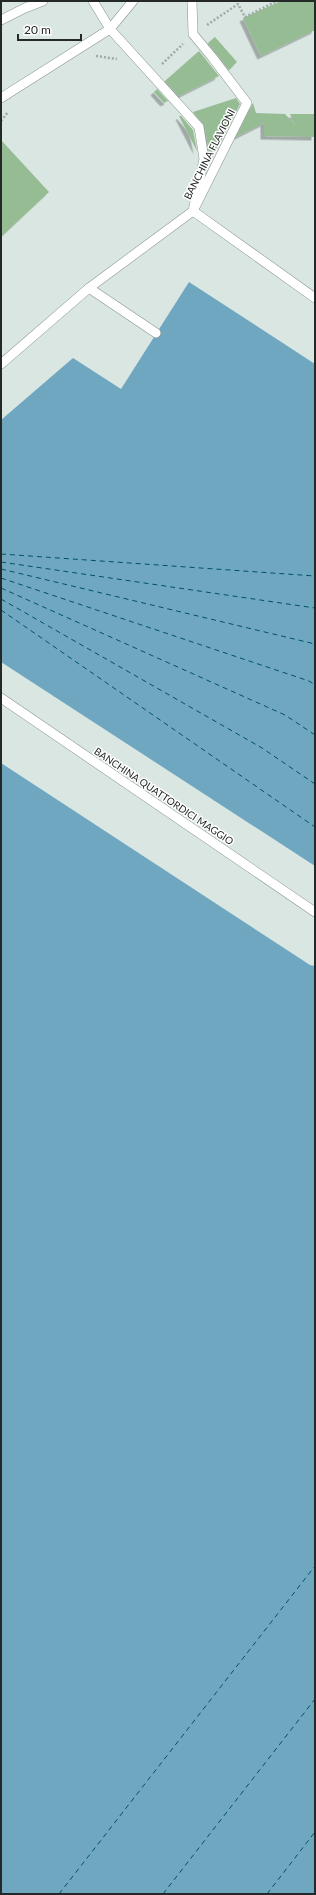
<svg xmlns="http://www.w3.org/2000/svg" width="316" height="1895" font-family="Lato,sans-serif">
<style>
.water{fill:#6fa7c1}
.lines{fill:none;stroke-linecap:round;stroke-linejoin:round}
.ferry{stroke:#00506a;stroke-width:1;stroke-dasharray:5 4;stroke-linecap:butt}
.building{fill:#96bc94;filter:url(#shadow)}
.lane-casing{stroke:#88948f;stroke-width:10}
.path{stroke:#a0a9a6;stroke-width:2.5;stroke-dasharray:2 2;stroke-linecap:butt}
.lane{stroke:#fff;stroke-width:9}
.labels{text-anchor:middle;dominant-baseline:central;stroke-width:3;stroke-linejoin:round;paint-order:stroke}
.street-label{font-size:10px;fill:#242827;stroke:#fff}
</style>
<defs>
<filter id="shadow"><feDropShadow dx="-3.5" dy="3.5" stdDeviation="0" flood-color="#0004"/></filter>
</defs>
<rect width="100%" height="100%" fill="#dae6e2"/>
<g class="water">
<polygon points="189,282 315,364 315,866 1,662 1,420 73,358 121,389"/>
<polygon points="1,763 310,965 315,966 315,1894 1,1894"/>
</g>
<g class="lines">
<g class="ferry">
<polyline points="1,554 315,576"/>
<polyline points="1,562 315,608"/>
<polyline points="1,569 315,644"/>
<polyline points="1,578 309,681 315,685"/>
<polyline points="1,588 285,715 315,735"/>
<polyline points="1,599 262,748 315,784"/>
<polyline points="1,610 315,827"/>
<polyline points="59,1894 315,1566"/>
<polyline points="163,1894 315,1699"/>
<polyline points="267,1894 315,1832"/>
</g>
</g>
<g class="building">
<polygon points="281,1 315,1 315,30 261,56 243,18"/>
<polygon points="215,37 237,62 229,70 208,43"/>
<polygon points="199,51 219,76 179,96 165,81"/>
<polygon points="157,89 168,101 164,103 154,92"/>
<polygon points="236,98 240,104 218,147 209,152 205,126 193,112"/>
<polygon points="253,103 256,113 285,114 295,125 290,114 315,114 315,137 264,136 264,123 236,137"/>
<polygon points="179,116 181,116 193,130 197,151"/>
<polygon points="1,140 49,192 1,237"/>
</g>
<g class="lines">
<defs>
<g id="lane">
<polyline points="93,1 110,29 199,127 204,159 193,211 315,298"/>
<polyline points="1,20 25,8 43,1"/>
<polyline points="1,98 110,29 133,1"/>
<polyline points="89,288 156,333"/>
<polyline points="1,364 89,288 193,211 247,103 212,57 193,34 192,1"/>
<polyline points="1,698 315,912"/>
</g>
</defs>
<use href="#lane" class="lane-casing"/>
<g class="path">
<polyline points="207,25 238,4 245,17 277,1"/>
<polyline points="96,56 117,59"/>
<polyline points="162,64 183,44"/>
<polyline points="1,121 8,112"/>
</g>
<use href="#lane" class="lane"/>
</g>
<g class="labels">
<g class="street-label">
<text transform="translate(209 154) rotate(-63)">BANCHINA FLAVIONI</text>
<text transform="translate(164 796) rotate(34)">BANCHINA QUATTORDICI MAGGIO</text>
</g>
</g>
<rect width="316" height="1895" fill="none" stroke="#242827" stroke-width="4"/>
<path d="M18 34v6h63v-6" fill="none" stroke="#242827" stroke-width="2"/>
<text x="24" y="34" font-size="12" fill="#242827" stroke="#ffffff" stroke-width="3" paint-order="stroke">20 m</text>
</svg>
